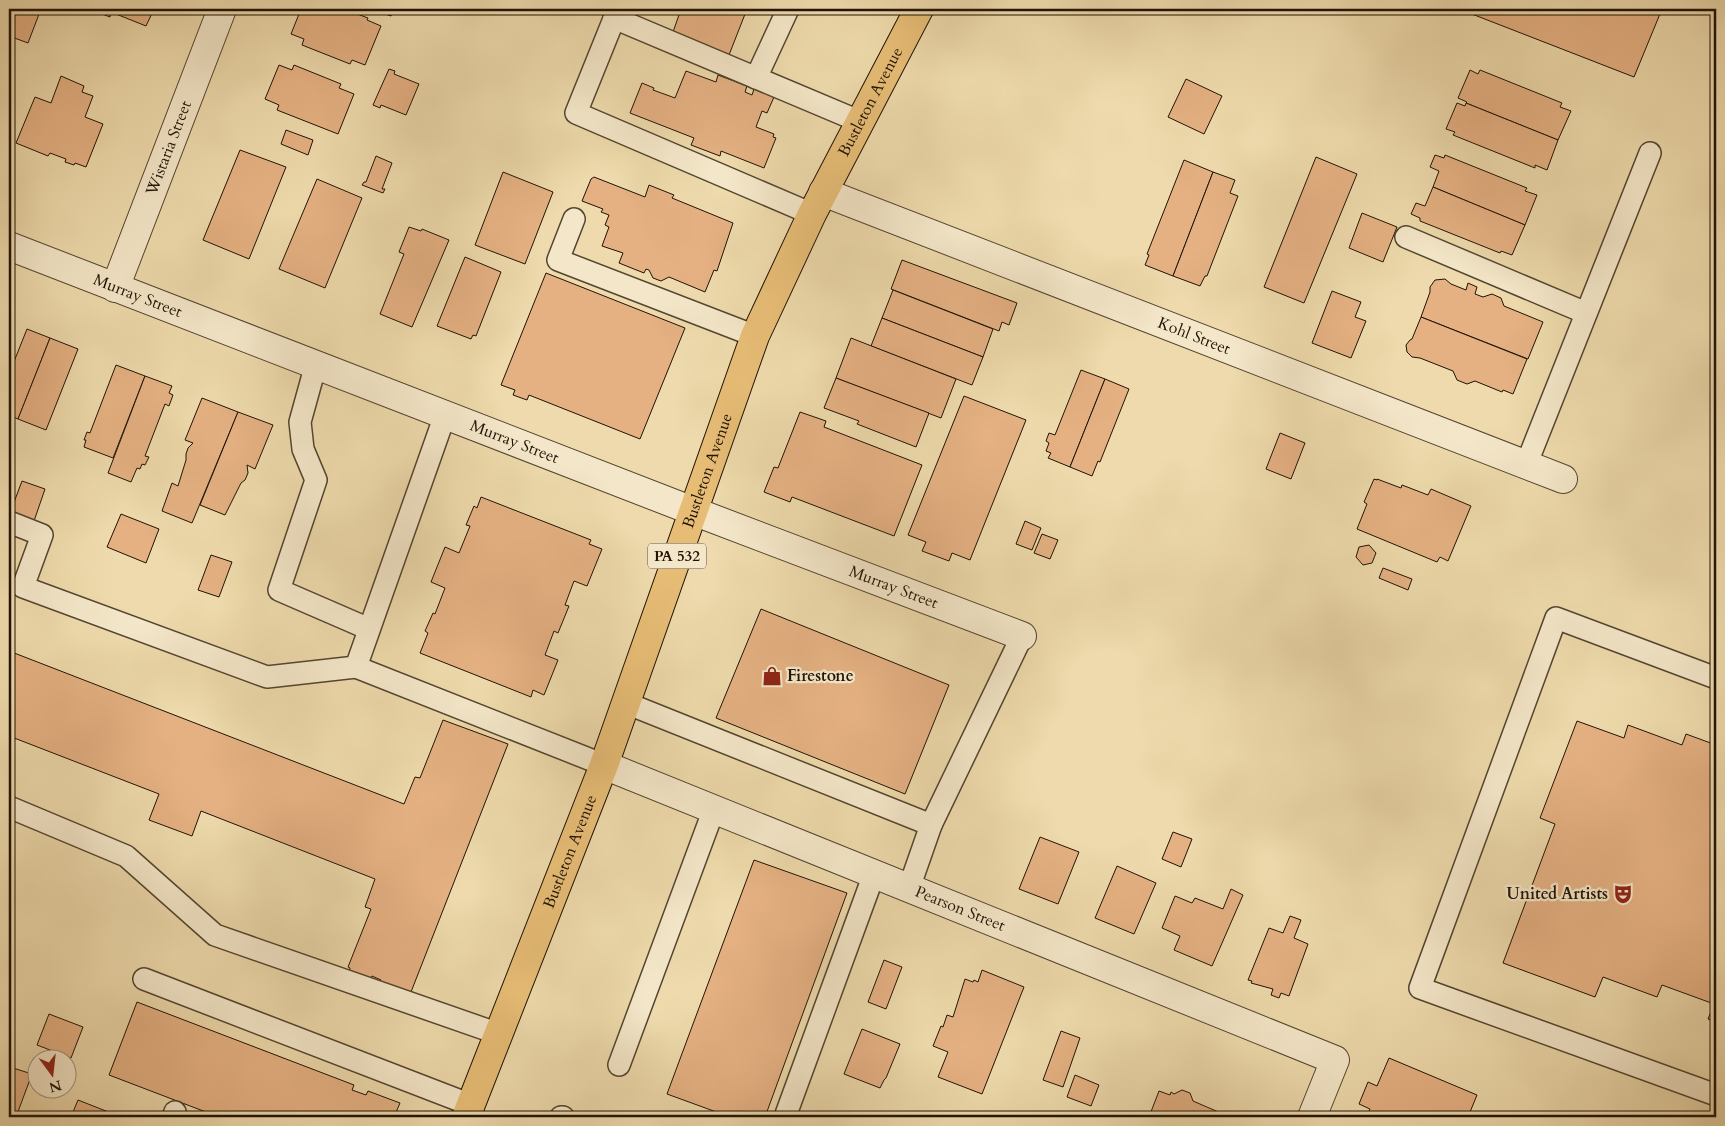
<svg xmlns="http://www.w3.org/2000/svg" width="1725" height="1126" font-family="Cardo,serif">
<style>
.building{fill:#e5b183;stroke:#1f1305}
.lines{fill:none;stroke-linecap:round;stroke-linejoin:round}
.service-casing{stroke:#53452f;stroke-width:24}
.minor-casing{stroke:#53452f;stroke-width:30}
.primary-casing{stroke:#1f1305;stroke-width:30}
.service{stroke:#f4e7c9;stroke-width:21}
.minor{stroke:#f4e7c9;stroke-width:28}
.primary{stroke:#e7bd76;stroke-width:28}
.labels{text-anchor:middle;dominant-baseline:central;stroke-width:4.5;stroke-linejoin:round;paint-order:stroke}
.shield{fill:#f4e7c9;stroke:#5f5340;stroke-width:1}
.shield-label{font-size:15px;font-weight:bold;fill:#1f1305}
.street-label{font-size:16px;fill:#1f1305;stroke:#f4e7c9}
.poi-label{font-size:16px;font-weight:bold;fill:#1f1305;stroke:#f4e7c9;text-anchor:start}
</style>
<rect width="100%" height="100%" fill="#eedaac"/>
<filter id="stains"><feTurbulence type="fractalNoise" baseFrequency=".004" numOctaves="4"/><feColorMatrix values="0 0 0 0 .2 0 0 0 0 .09 0 0 0 0 .02 0 0 0 .5 -.17"/></filter>
<radialGradient id="worn" r=".72"><stop offset=".6" stop-color="#630" stop-opacity="0"/><stop offset="1" stop-color="#630" stop-opacity=".3"/></radialGradient>
<g class="building">
<polygon points="9,9 41,9 28,43 9,36"/>
<polygon points="89,9 154,9 146,26 111,12 110,17"/>
<polygon points="301,9 344,9 368,18 367,20 381,26 365,65 352,60 350,64 302,45 304,39 291,34"/>
<polygon points="370,9 393,9 391,16"/>
<polygon points="681,9 747,9 729,55 672,35"/>
<polygon points="1459,9 1662,9 1634,77"/>
<polygon points="279,65 292,70 294,65 341,84 339,88 354,94 338,134 277,110 279,105 265,99"/>
<polygon points="389,69 395,71 394,74 419,84 406,115 381,105 380,108 373,105"/>
<polygon points="1470,70 1478,74 1480,70 1562,103 1560,107 1571,111 1558,140 1466,103 1467,102 1458,98"/>
<polygon points="686,71 716,82 718,75 747,86 745,92 752,95 754,89 774,97 767,113 762,111 756,127 774,134 773,137 776,138 764,168 721,151 720,156 691,145 694,138 630,113 642,83 654,88 653,90 675,98"/>
<polygon points="61,76 84,86 82,92 93,96 85,117 103,124 86,167 75,163 74,165 65,162 66,159 50,153 48,156 16,143 35,97 51,103"/>
<polygon points="1186,79 1222,96 1204,134 1168,117"/>
<polygon points="1457,103 1465,106 1466,103 1558,140 1547,170 1535,165 1535,168 1453,135 1455,132 1446,129"/>
<polygon points="286,130 313,140 308,155 281,144"/>
<polygon points="240,150 286,167 249,259 203,240"/>
<polygon points="1435,155 1444,158 1445,155 1527,188 1525,191 1537,195 1525,225 1433,187 1439,171 1430,167"/>
<polygon points="376,156 392,163 382,189 385,189 383,193 362,185 364,182 366,182"/>
<polygon points="1316,157 1357,174 1304,303 1264,287"/>
<polygon points="1184,160 1213,172 1173,276 1145,265 1149,255 1147,254"/>
<polygon points="503,172 553,192 525,264 475,245"/>
<polygon points="1213,172 1235,180 1230,193 1238,196 1207,276 1205,276 1200,286 1173,276"/>
<polygon points="594,177 645,197 649,185 674,195 672,198 733,223 717,271 714,270 705,292 669,277 661,281 653,278 649,270 646,269 644,273 619,263 623,253 602,246 609,227 605,225 609,215 601,212 603,209 582,201 591,179"/>
<polygon points="317,179 362,198 325,288 279,269"/>
<polygon points="1433,187 1525,225 1512,255 1501,251 1500,253 1420,221 1420,218 1411,214 1416,203 1425,206"/>
<polygon points="1362,213 1397,227 1383,262 1349,248"/>
<polygon points="409,227 421,231 422,229 449,240 412,327 380,314 404,254 399,252"/>
<polygon points="465,257 501,272 476,336 473,335 471,339 437,326"/>
<polygon points="902,260 1017,303 1009,325 1002,322 999,331 891,289"/>
<polygon points="546,273 685,328 640,439 529,395 527,400 513,395 515,390 501,385"/>
<polygon points="1445,279 1451,284 1466,290 1468,283 1477,287 1475,294 1483,297 1492,294 1501,298 1504,306 1543,322 1528,359 1421,317 1430,292 1430,287 1435,280"/>
<polygon points="893,290 993,329 983,357 882,318"/>
<polygon points="1332,291 1361,302 1355,317 1366,321 1351,358 1312,343"/>
<polygon points="1421,317 1527,359 1513,394 1503,390 1502,392 1475,381 1467,384 1457,380 1453,371 1420,358 1412,357 1407,352 1406,345 1410,340 1412,339"/>
<polygon points="882,318 983,357 972,385 871,346"/>
<polygon points="27,329 50,338 18,419 9,415 9,374"/>
<polygon points="50,338 78,349 46,430 18,419"/>
<polygon points="851,338 956,379 941,418 836,378"/>
<polygon points="116,365 145,376 113,458 84,447 86,440 84,440 87,432 90,433"/>
<polygon points="1081,370 1105,379 1070,467 1048,458 1051,453 1046,451 1049,443 1046,441 1049,433 1055,435"/>
<polygon points="145,376 172,386 169,393 173,395 169,406 165,404 145,456 149,457 145,465 142,464 140,469 137,468 131,482 108,473"/>
<polygon points="836,378 929,413 916,447 857,424 859,421 824,408"/>
<polygon points="1105,379 1129,389 1100,462 1098,461 1092,476 1070,467"/>
<polygon points="964,396 1026,420 970,560 952,553 949,561 922,551 926,542 908,535"/>
<polygon points="202,398 238,412 192,523 162,511 172,483 178,486 186,460 186,454 188,448 193,443 185,440"/>
<polygon points="238,412 273,425 255,469 247,465 248,473 245,480 241,483 225,515 200,505"/>
<polygon points="800,412 826,421 824,427 922,465 894,536 792,497 790,502 764,492 774,467 778,468"/>
<polygon points="1280,433 1305,443 1291,479 1266,469"/>
<polygon points="1374,479 1377,480 1377,479 1401,488 1402,485 1428,495 1431,489 1471,506 1448,561 1440,557 1437,562 1357,529 1367,504 1364,502"/>
<polygon points="22,481 45,489 34,521 10,513"/>
<polygon points="481,497 591,540 589,544 602,549 587,586 574,581 565,605 569,606 558,633 554,631 545,655 558,660 544,695 533,690 531,697 420,653 428,633 425,631 433,613 435,614 445,588 431,582 445,547 459,553 470,526 466,525 474,506 477,508"/>
<polygon points="121,514 159,529 146,563 107,547"/>
<polygon points="1025,521 1041,528 1032,550 1016,544"/>
<polygon points="1042,534 1058,540 1050,559 1034,553"/>
<polygon points="1369,545 1376,553 1372,563 1363,565 1356,557 1359,547"/>
<polygon points="211,555 232,562 219,597 198,590"/>
<polygon points="1383,568 1412,579 1408,590 1379,578"/>
<polygon points="761,609 949,685 905,794 716,718"/>
<polygon points="9,651 404,804 415,777 420,778 443,720 508,744 411,992 380,983 381,980 372,976 370,980 349,972 350,968 348,967 371,909 365,907 375,879 201,811 192,836 149,820 159,794 9,736"/>
<polygon points="1577,721 1624,738 1628,725 1682,745 1686,734 1716,745 1716,1022 1708,1019 1714,1004 1662,985 1657,997 1603,977 1595,997 1503,963 1555,824 1540,818"/>
<polygon points="1173,832 1192,839 1181,867 1162,859"/>
<polygon points="1040,837 1079,852 1058,904 1019,889"/>
<polygon points="754,860 847,893 765,1117 730,1117 667,1094"/>
<polygon points="1117,866 1156,883 1134,934 1095,918"/>
<polygon points="1231,889 1243,895 1212,966 1174,950 1180,936 1162,928 1175,896 1192,903 1195,898 1223,909"/>
<polygon points="1290,916 1301,920 1294,938 1308,944 1289,996 1281,993 1279,998 1271,995 1273,989 1251,983 1252,981 1248,980 1269,928 1283,933"/>
<polygon points="884,960 902,967 886,1009 868,1002"/>
<polygon points="982,970 1024,987 982,1094 938,1077 948,1052 933,1046 941,1026 943,1027 947,1015 953,1017 965,979 973,982 974,980 978,982"/>
<polygon points="137,1002 354,1085 352,1090 366,1095 368,1091 400,1103 394,1117 219,1117 109,1075"/>
<polygon points="49,1014 83,1027 71,1058 37,1045"/>
<polygon points="862,1029 900,1044 886,1078 884,1080 880,1088 844,1074"/>
<polygon points="1061,1031 1080,1038 1063,1087 1043,1080"/>
<polygon points="1389,1058 1477,1095 1468,1117 1366,1117 1370,1109 1359,1104 1368,1082 1377,1086"/>
<polygon points="13,1068 32,1074 16,1117 9,1117 9,1080"/>
<polygon points="1075,1075 1099,1085 1091,1106 1067,1097"/>
<polygon points="1182,1090 1190,1093 1193,1101 1230,1117 1149,1117 1159,1091 1170,1095 1171,1092 1174,1094"/>
<polygon points="78,1100 116,1115 115,1117 71,1117"/>
</g>
<g class="lines">
<defs>
<g id="service">
<polyline points="618,9 576,113 812,214"/>
<polyline points="614,18 861,122"/>
<polyline points="756,78 788,9"/>
<polyline points="574,219 558,260 755,336"/>
<polyline points="1406,237 1586,313"/>
<polyline points="316,364 300,422 303,449 316,480 279,590 369,629"/>
<polyline points="1526,465 1650,153"/>
<polyline points="9,522 42,535 23,587 267,677 356,667 445,415"/>
<polyline points="356,667 604,765"/>
<polyline points="1716,678 1556,618 1420,988 1716,1095"/>
<polyline points="626,703 931,825"/>
<polyline points="9,807 126,856 215,935 499,1034"/>
<polyline points="909,888 931,825 1022,636"/>
<polyline points="144,979 471,1105"/>
<polyline points="619,1065 714,809"/>
<polyline points="173,1117 175,1112"/>
<polyline points="561,1117 563,1117"/>
<polyline points="785,1117 874,874"/>
</g>
<g id="minor">
<path id="s1" d="M823,192l740,287"/>
<path id="s2" d="M9,246l684,265 329,125"/>
<path id="s3" d="M115,288l107,-279"/>
<path id="s4" d="M604,765l731,295 -23,57"/>
</g>
<g id="primary">
<path id="s5" d="M466,1117l138,-352 151,-429 57,-122 107,-205"/>
</g>
</defs>
<use href="#service" class="service-casing"/>
<use href="#minor" class="minor-casing"/>
<use href="#primary" class="primary-casing"/>
<use href="#service" class="service"/>
<use href="#minor" class="minor"/>
<use href="#primary" class="primary"/>
</g>
<defs>
<symbol id="shop-bare" viewBox="-9 -9 18 18"><path d="M-5-2.5h2.3a2.7 3.5 0 0 1 5.4 0H5L5.5 6h-11ZM-1.5-2.5h3a1.5 2.3 0 0 0-3 0Z" fill="#8f2418" stroke="#f4e7c9" stroke-width="2.5" paint-order="stroke"/></symbol>
<symbol id="theatre-bare" viewBox="-9 -9 18 18"><path d="M-5-5.5Q0-4 5-5.5V0Q5 5 0 6Q-5 5-5 0ZM-3.3-2.5H-1v1.5H-3.3ZM1-2.5H3.3v1.5H1ZM-2.8 1Q0 5.5 2.8 1Z" fill="#8f2418" stroke="#f4e7c9" stroke-width="2.5" paint-order="stroke"/></symbol>
</defs>
<g fill-rule="evenodd">
<use href="#shop-bare" x="758" y="662" width="28" height="28"/>
<use href="#theatre-bare" x="1609" y="880" width="28" height="28"/>
</g>
<g class="labels">
<rect class="shield" x="648" y="543.5" width="58" height="25" rx="4"/>
<g class="shield-label">
<text x="677" y="556">PA 532</text>
</g>
<g class="street-label">
<text stroke="none"><textPath href="#s5" startOffset="1094">Bustleton Avenue</textPath></text>
<text stroke="none"><textPath href="#s3" startOffset="150">Wistaria Street</textPath></text>
<text stroke="none"><textPath href="#s2" startOffset="138">Murray Street</textPath></text>
<text stroke="none"><textPath href="#s1" startOffset="398">Kohl Street</textPath></text>
<text stroke="none"><textPath href="#s2" startOffset="542">Murray Street</textPath></text>
<text stroke="none"><textPath href="#s5" startOffset="690">Bustleton Avenue</textPath></text>
<text stroke="none"><textPath href="#s2" startOffset="948">Murray Street</textPath></text>
<text stroke="none"><textPath href="#s5" startOffset="285">Bustleton Avenue</textPath></text>
<text stroke="none"><textPath href="#s4" startOffset="384">Pearson Street</textPath></text>
</g>
<g class="poi-label">
<text x="787" y="676">Firestone</text>
<text x="1608" y="894" text-anchor="end">United Artists</text>
</g>
</g>
<rect width="1725" height="1126" fill="none" stroke="#eedaac" stroke-width="30"/>
<rect x="10" y="10" width="1705" height="1106" fill="none" stroke="#1f1305" stroke-width="2.5"/>
<rect x="15" y="15" width="1695" height="1096" fill="none" stroke="#1f1305"/>
<g transform="translate(52 1074) rotate(165)"><circle r="24" fill="#f4e7c9" stroke="#9f927b"/>
<path d="M0-4L9 19L0 12L-9 19Z" fill="#8f2418"/>
<text y="-8" font-size="14" font-weight="bold" text-anchor="middle" fill="#1f1305">N</text>
</g>
<rect width="100%" height="100%" filter="url(#stains)"/>
<rect width="100%" height="100%" fill="url(#worn)"/>
</svg>
